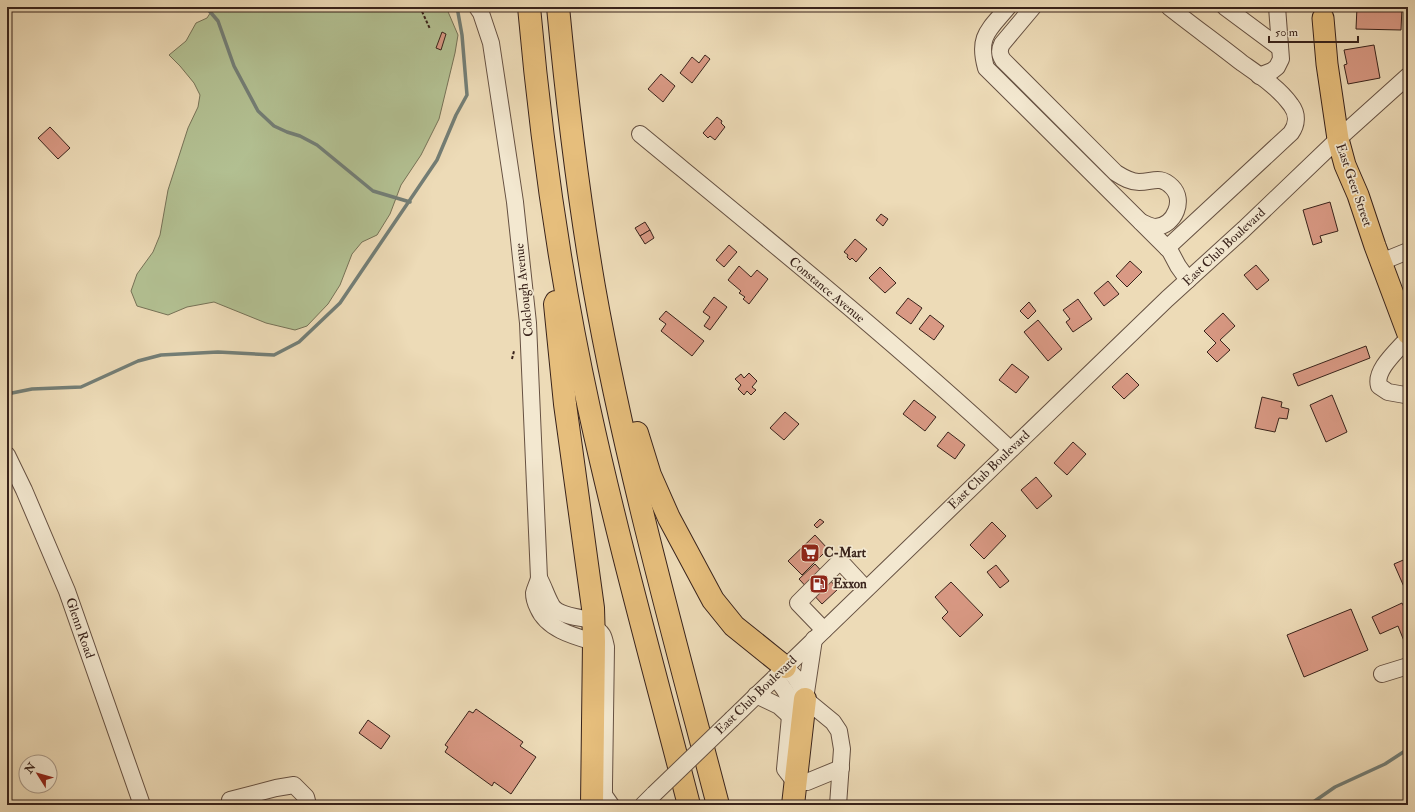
<svg xmlns="http://www.w3.org/2000/svg" width="1415" height="812" font-family="'IM FELL Double Pica',serif">
<style>
.green{fill:#b3c193;stroke:#767257}
.lines{fill:none;stroke-linecap:round;stroke-linejoin:round}
.stream{stroke:#737e76;stroke-width:3.5}
.building{fill:#d99984;stroke:#39231b}
.minor-casing{stroke:#665142;stroke-width:18}
.major-casing{stroke:#39231b;stroke-width:23}
.highway-casing{stroke:#39231b;stroke-width:24}
.path{stroke:#39231b;stroke-width:2;stroke-dasharray:3 2;stroke-linecap:butt}
.minor{stroke:#f3e8d0;stroke-width:16}
.major{stroke:#e6be7c;stroke-width:21}
.highway{stroke:#e6be7c;stroke-width:22}
.minor-bridge-casing{stroke:#665142;stroke-width:18;stroke-linecap:butt}
.minor-bridge{stroke:#f3e8d0;stroke-width:16}
.labels{text-anchor:middle;dominant-baseline:central;stroke-width:3.5;stroke-linejoin:round;paint-order:stroke}
.street-label{font-size:13px;fill:#39231b;stroke:#f3e8d0}
.poi-label{font-size:13px;font-weight:bold;fill:#39231b;stroke:#f3e8d0;text-anchor:start}
</style>
<rect width="100%" height="100%" fill="#eddbb7"/>
<filter id="stains"><feTurbulence type="fractalNoise" baseFrequency=".005" numOctaves="4"/><feColorMatrix values="0 0 0 0 .2 0 0 0 0 .09 0 0 0 0 .02 0 0 0 .5 -.17"/></filter>
<radialGradient id="worn" r=".72"><stop offset=".6" stop-color="#630" stop-opacity="0"/><stop offset="1" stop-color="#630" stop-opacity=".3"/></radialGradient>
<polygon class="green" points="214,7 446,7 458,35 455,53 439,119 421,155 401,185 390,214 377,235 362,242 352,254 340,285 328,304 307,326 295,330 266,323 214,302 187,307 168,315 137,306 131,291 137,274 153,252 160,235 168,190 188,128 198,107 200,95 194,83 180,66 169,55 186,41 196,23 207,18"/>
<g class="lines">
<g class="stream">
<polyline points="206,7 218,21 234,66 258,111 274,126 287,132 300,136 317,145 373,191 410,202"/>
<polyline points="7,394 32,389 81,387 138,361 161,355 218,352 274,355 299,342 340,303 437,160 456,115 467,95 462,35 457,7"/>
<polyline points="1309,805 1335,787 1385,764 1408,749"/>
</g>
</g>
<g class="building">
<polygon points="1357,7 1402,7 1401,30 1356,29"/>
<polygon points="442,32 446,34 441,50 436,48"/>
<polygon points="1374,45 1380,78 1348,84 1344,65 1347,64 1344,50"/>
<polygon points="705,55 710,59 692,83 680,73 692,57 699,63"/>
<polygon points="661,74 675,86 663,102 648,89"/>
<polygon points="717,117 722,121 721,123 725,127 715,140 710,136 708,138 703,133"/>
<polygon points="50,127 70,148 58,159 38,138"/>
<polygon points="1330,202 1338,231 1320,236 1322,242 1313,245 1303,210"/>
<polygon points="881,214 888,219 883,226 876,220"/>
<polygon points="645,222 650,230 640,236 635,228"/>
<polygon points="650,230 654,238 645,244 640,236"/>
<polygon points="855,239 867,249 856,262 852,258 850,260 847,257 848,255 844,252"/>
<polygon points="729,245 737,252 724,267 716,260"/>
<polygon points="1130,261 1142,272 1127,287 1116,276"/>
<polygon points="1256,265 1269,280 1257,290 1244,275"/>
<polygon points="739,266 751,277 757,270 768,279 749,304 743,299 745,297 739,293 741,291 728,280"/>
<polygon points="880,267 896,283 885,293 869,278"/>
<polygon points="1108,281 1119,294 1104,306 1094,293"/>
<polygon points="714,297 727,307 710,330 704,326 710,317 703,312"/>
<polygon points="908,298 922,308 911,324 896,313"/>
<polygon points="1078,299 1092,319 1073,332 1066,322 1070,319 1063,310"/>
<polygon points="1029,302 1036,311 1028,319 1020,311"/>
<polygon points="666,311 704,341 692,356 661,331 666,324 659,319"/>
<polygon points="1223,313 1235,326 1220,340 1230,350 1217,362 1207,352 1216,343 1204,331"/>
<polygon points="930,315 944,326 934,340 919,329"/>
<polygon points="1038,320 1062,349 1048,361 1024,332"/>
<polygon points="1366,346 1370,358 1298,386 1293,374"/>
<polygon points="1012,364 1029,377 1016,393 999,380"/>
<polygon points="749,373 757,381 752,387 756,390 751,395 747,391 744,395 738,389 741,385 735,379 741,374 744,378"/>
<polygon points="1127,373 1139,385 1124,399 1112,387"/>
<polygon points="1332,395 1347,432 1326,442 1310,405"/>
<polygon points="1262,397 1282,402 1281,407 1289,409 1287,419 1279,418 1275,432 1255,428"/>
<polygon points="914,400 936,417 925,431 903,414"/>
<polygon points="785,412 799,424 784,440 770,428"/>
<polygon points="948,432 965,445 955,459 937,446"/>
<polygon points="1073,442 1086,454 1067,475 1054,463"/>
<polygon points="1036,477 1052,496 1037,509 1021,490"/>
<polygon points="820,519 824,522 817,528 814,525"/>
<polygon points="992,522 1006,536 984,559 970,545"/>
<polygon points="815,535 828,549 802,575 788,561"/>
<polygon points="1408,558 1408,596 1394,564"/>
<polygon points="815,564 838,589 822,604 799,579"/>
<polygon points="996,565 1009,581 1000,588 987,572"/>
<polygon points="951,582 983,615 960,637 942,618 948,612 935,597"/>
<polygon points="1402,603 1406,611 1408,610 1408,645 1406,646 1398,626 1380,634 1372,617"/>
<polygon points="1351,609 1368,650 1304,677 1287,635"/>
<polygon points="476,709 523,742 520,746 536,757 511,794 494,782 492,786 445,752 448,747 445,745 469,711 473,713"/>
<polygon points="368,720 390,736 381,749 359,733"/>
</g>
<g class="lines">
<defs>
<g id="minor">
<path d="M477,7l4,6 10,30 24,159 13,121 11,255c-1,5 -4,10 -5,15 0,5 2,11 4,15 9,21 35,28 56,34"/>
<path d="M1008,7c-19,23 -31,29 -22,61l184,183 8,15 10,14"/>
<path d="M1033,7l-31,37c-3,6 -3,10 1,16l113,113c8,5 15,9 23,9 14,0 21,-7 33,5 13,13 3,38 -16,40 -5,0 -10,-3 -15,-5"/>
<polyline points="1225,7 1280,48"/>
<polyline points="1259,76 1272,71 1277,67 1281,59 1277,7"/>
<path d="M640,134c125,103 251,205 370,315"/>
<path d="M1167,248l124,-115c6,-8 7,-19 0,-28 -12,-17 -32,-30 -49,-42 -24,-19 -49,-37 -73,-56"/>
<polyline points="1381,262 1408,251"/>
<path d="M1408,338c-10,12 -34,32 -29,48l9,6 17,3h3"/>
<polyline points="7,455 24,490 67,591 142,805"/>
<path d="M539,578c5,9 7,17 12,26 5,12 31,14 42,16"/>
<path d="M594,629c9,2 10,9 12,18l-2,138v10l7,10"/>
<polyline points="824,630 798,603 840,561 866,589"/>
<polyline points="785,667 795,677 800,685 805,699 833,722 839,731 842,749 838,805"/>
<polyline points="1382,674 1408,666"/>
<path d="M775,678c8,9 14,16 16,28l-6,63 10,13h12l34,-14"/>
<polyline points="756,695 779,706 790,716"/>
<polyline points="805,699 814,639"/>
<polyline points="732,719 1167,299 1244,229 1338,139 1408,76"/>
<polyline points="230,800 276,788 294,785 306,797 308,805"/>
<polyline points="643,805 654,794"/>
</g>
<polyline id="major" points="1323,18 1327,64 1338,139 1345,165 1358,195 1375,246 1408,334"/>
<g id="highway">
<path d="M529,7c12,134 31,269 60,401 29,133 66,265 100,397"/>
<path d="M558,7c9,94 20,187 36,280 31,175 79,346 124,518"/>
<polyline points="556,302 555,304 565,404 593,608 594,642 592,805"/>
<polyline points="637,433 650,475 669,518 713,600 734,626 785,667"/>
<polyline points="793,805 805,699"/>
</g>
</defs>
<use href="#minor" class="minor-casing"/>
<use href="#major" class="major-casing"/>
<use href="#highway" class="highway-casing"/>
<g class="path">
<polyline points="420,7 430,29"/>
<polyline points="512,359 514,351"/>
</g>
<use href="#minor" class="minor"/>
<use href="#major" class="major"/>
<use href="#highway" class="highway"/>
<defs>
<polyline id="minor-bridge" points="654,794 732,719"/>
</defs>
<use href="#minor-bridge" class="minor-bridge-casing"/>
<use href="#minor-bridge" class="minor-bridge"/>
</g>
<defs>
<symbol id="supermarket-square" viewBox="-11 -11 22 22"><rect x="-9" y="-9" width="18" height="18" rx="4" fill="#8f2418" stroke="#f3e8d0"/><path d="M-6-5.5h2.5l.6 2H6L4.5 2H-2.5L-4.4-4H-6ZM-1.5 3.2a1.3 1.3 0 1 0 .1 0ZM3 3.2a1.3 1.3 0 1 0 .1 0Z" fill="#fff"/></symbol>
<symbol id="fuel-square" viewBox="-11 -11 22 22"><rect x="-9" y="-9" width="18" height="18" rx="4" fill="#8f2418" stroke="#f3e8d0"/><path d="M-5.5-6h7V0h2V4h1.3V-2.5L3-4.5l.8-.8L6-3V5H2.5V1h-1V6h-7ZM-4.2-4.7v3.2H.2V-4.7Z" fill="#fff"/></symbol>
</defs>
<g fill-rule="evenodd">
<use href="#supermarket-square" x="799" y="542" width="22" height="22"/>
<use href="#fuel-square" x="808" y="573" width="22" height="22"/>
</g>
<g class="labels">
<g class="street-label">
<text transform="translate(1354 185) rotate(71)">East Geer Street</text>
<text transform="translate(1224 247) rotate(-43)">East Club Boulevard</text>
<text transform="translate(524 290) rotate(-96)">Colclough Avenue</text>
<text transform="translate(827 290) rotate(40)">Constance Avenue</text>
<text transform="translate(989 470) rotate(-44)">East Club Boulevard</text>
<text transform="translate(80 628) rotate(71)">Glenn Road</text>
<text transform="translate(756 695) rotate(-44)">East Club Boulevard</text>
</g>
<g class="poi-label">
<text x="824" y="553">C-Mart</text>
<text x="833" y="584">Exxon</text>
</g>
</g>
<rect width="1415" height="812" fill="none" stroke="#eddbb7" stroke-width="24"/>
<rect x="8" y="8" width="1399" height="796" fill="none" stroke="#39231b" stroke-width="2"/>
<rect x="12" y="12" width="1391" height="788" fill="none" stroke="#39231b"/>
<g transform="translate(38 774) rotate(307)"><circle r="19" fill="#f3e8d0" stroke="#a99988"/>
<path d="M0-3L7 15L0 10L-7 15Z" fill="#8f2418"/>
<text y="-6" font-size="11" font-weight="bold" text-anchor="middle" fill="#39231b">N</text>
</g>
<path d="M1269 36v6h89v-6" fill="none" stroke="#39231b" stroke-width="2"/>
<text x="1275" y="36" font-size="12" fill="#39231b" stroke="#f3e8d0" stroke-width="3" paint-order="stroke">50 m</text>
<rect width="100%" height="100%" filter="url(#stains)"/>
<rect width="100%" height="100%" fill="url(#worn)"/>
</svg>
